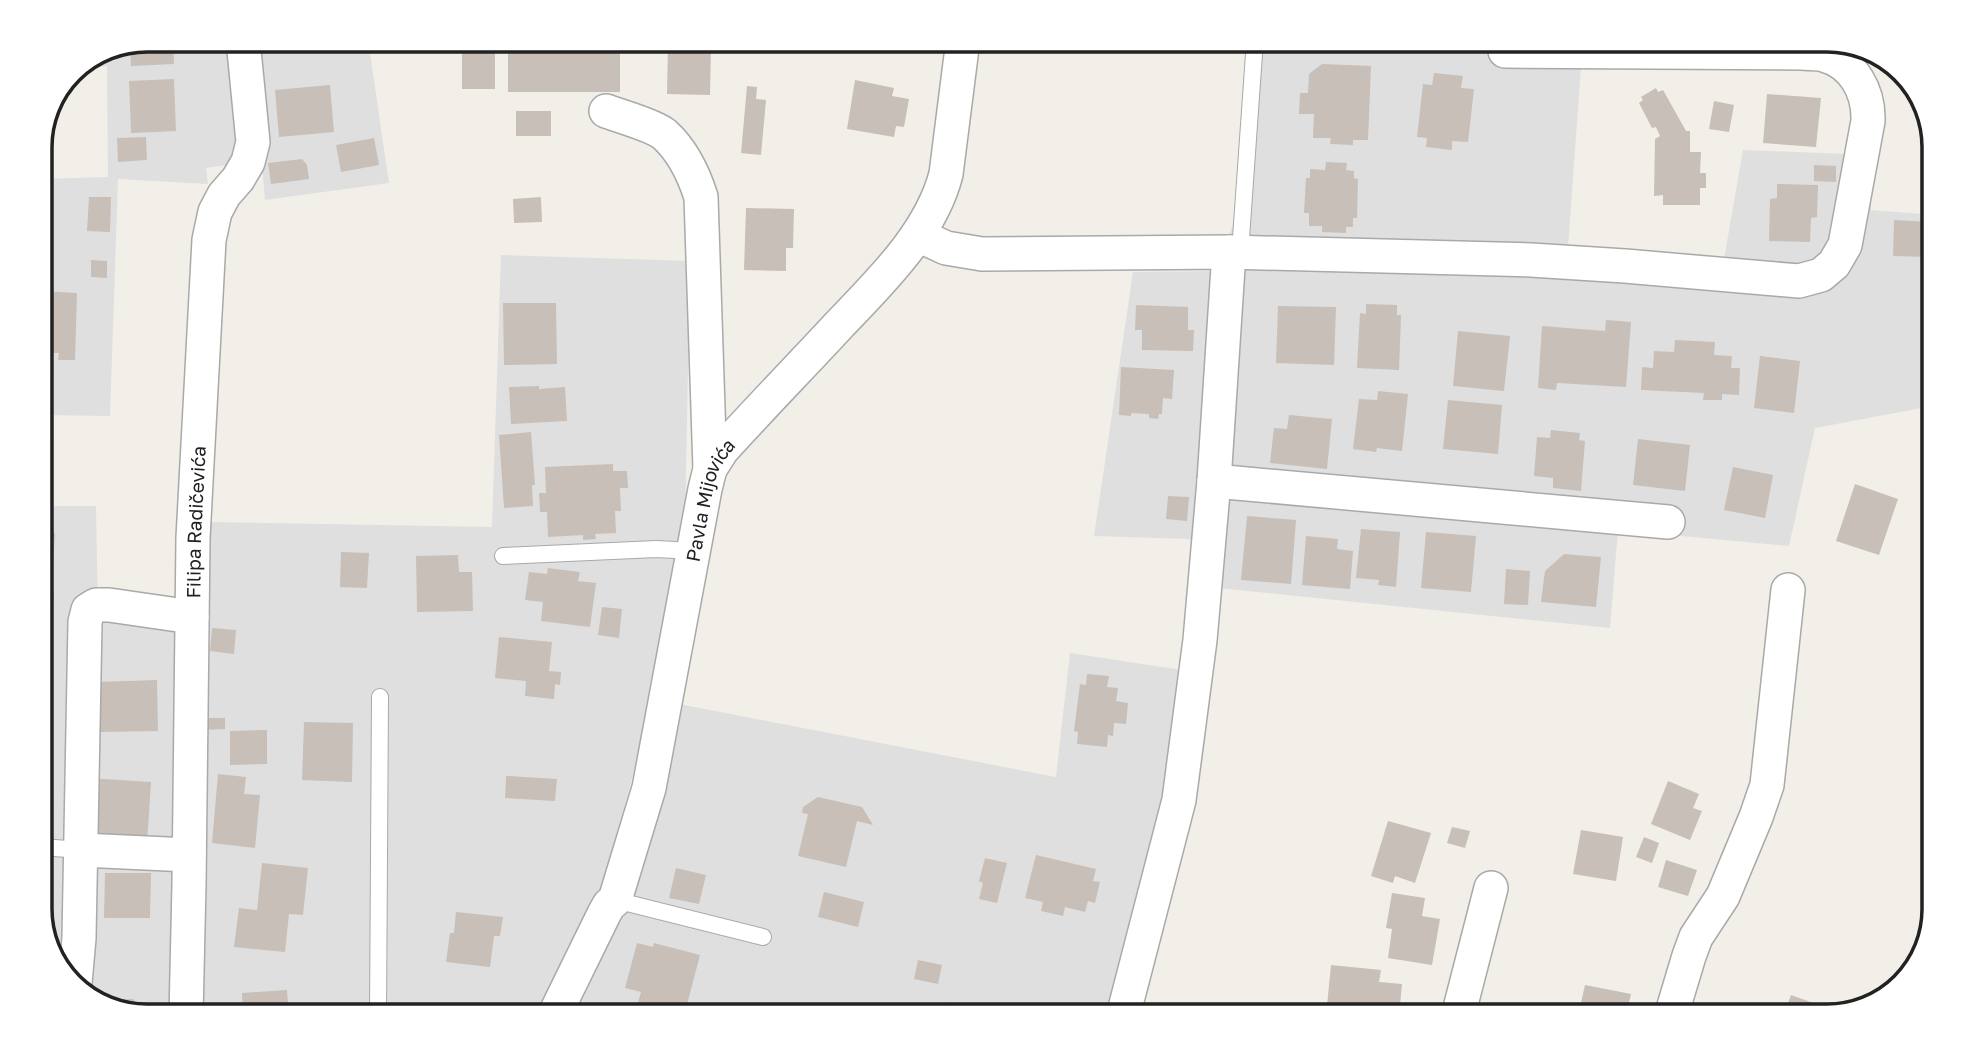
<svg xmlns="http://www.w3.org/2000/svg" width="1974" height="1056" font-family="'Golos Text',sans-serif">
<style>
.residential{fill:#e0dfdf}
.building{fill:#c7bfb8}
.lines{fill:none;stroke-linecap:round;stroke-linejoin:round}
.service-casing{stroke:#a9a9a9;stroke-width:18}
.minor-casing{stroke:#a9a9a9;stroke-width:36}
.service{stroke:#fff;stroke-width:16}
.minor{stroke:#fff;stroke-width:33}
.labels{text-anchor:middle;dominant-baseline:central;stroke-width:5;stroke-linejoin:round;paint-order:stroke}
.street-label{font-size:19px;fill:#222;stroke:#fff}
.rim{fill:none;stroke:#222;stroke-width:3.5}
</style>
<rect width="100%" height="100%" fill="#f2efe9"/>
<g class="residential">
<polygon points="148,40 232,40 240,153 234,164 206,168 208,184 118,179 110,416 40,415 40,179 108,177 107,66 81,68"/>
<polygon points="251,40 494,40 455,47 369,47 389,183 265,200"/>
<polygon points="1251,40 1583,40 1568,246 1723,265 1743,150 1871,155 1871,210 1934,215 1934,378 1927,407 1815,428 1789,546 1618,530 1610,628 1218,588 1220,540 1094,536 1133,272 1216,271 1233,224"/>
<polygon points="501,255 690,261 685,526 652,708 598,899 535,1016 148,1016 100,1004 59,968 41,916 40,506 96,506 98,613 210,628 209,522 492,527"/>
<polygon points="1070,653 1182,670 1168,799 1109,1016 564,1016 674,703 1056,777"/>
</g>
<g class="building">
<polygon points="148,40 173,40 174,64 131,66 130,47"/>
<rect x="462" y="40" width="33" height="49"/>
<rect x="508" y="40" width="112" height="52"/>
<polygon points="668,43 711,44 710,95 667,94"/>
<polygon points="1322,64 1371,66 1368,140 1353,140 1353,145 1330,144 1331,138 1313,138 1314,114 1299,114 1300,93 1308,93 1309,74"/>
<polygon points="1434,73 1463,76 1461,88 1474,89 1468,142 1452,141 1452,150 1426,147 1427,138 1417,137 1423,84 1432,85"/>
<polygon points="174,79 176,131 131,133 129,81"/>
<polygon points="855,80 894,88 892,96 909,99 904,127 896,126 894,137 847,129"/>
<polygon points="330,85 334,132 279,137 275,90"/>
<polygon points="747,86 757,87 756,99 766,100 761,155 741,153"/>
<polygon points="1656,88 1658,92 1663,90 1686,131 1690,131 1690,152 1701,152 1700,173 1706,173 1706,188 1700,188 1700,205 1663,205 1663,195 1654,196 1655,139 1660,136 1656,127 1652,128 1639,103 1643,100 1641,97"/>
<polygon points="1767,94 1821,98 1816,147 1763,143"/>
<polygon points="1714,101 1734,105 1729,132 1709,129"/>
<rect x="516" y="111" width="35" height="25"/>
<polygon points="146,137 147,160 118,162 117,138"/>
<polygon points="374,138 379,165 341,172 336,145"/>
<polygon points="302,159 307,165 309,179 271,184 268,163"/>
<polygon points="1326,162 1347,163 1346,170 1354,171 1354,178 1358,179 1357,218 1353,218 1353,227 1346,227 1346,233 1322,232 1322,226 1309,226 1309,213 1304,213 1306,178 1310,178 1310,169 1325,170"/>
<polygon points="1814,165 1836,166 1836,182 1814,181"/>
<polygon points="1777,184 1818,185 1817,217 1811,218 1810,242 1769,241 1770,199 1777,198"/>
<polygon points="89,197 111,197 110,232 87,231"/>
<polygon points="541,197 542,222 514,223 513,199"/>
<polygon points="40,200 50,200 53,252 40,253"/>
<polygon points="746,208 794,209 793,248 786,248 786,271 744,270"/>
<polygon points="1894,220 1931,222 1929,257 1893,256"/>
<polygon points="91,260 107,261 107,278 91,277"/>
<polygon points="40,291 77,293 75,360 58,360 59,353 40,353"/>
<polygon points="503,303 556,303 557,364 504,365"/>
<polygon points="1366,304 1397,305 1397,315 1401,315 1399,370 1357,368 1360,313 1366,314"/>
<polygon points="1136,305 1188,307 1188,330 1194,330 1193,351 1142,350 1142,330 1135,330"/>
<polygon points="1278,306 1336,307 1334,365 1276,363"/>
<polygon points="1606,320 1631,322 1626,387 1557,383 1556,390 1538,388 1542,326 1605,331"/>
<polygon points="1458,331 1510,336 1504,391 1453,386"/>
<polygon points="1675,340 1715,342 1714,355 1732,356 1731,368 1740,368 1739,395 1722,394 1722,400 1703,400 1704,393 1641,390 1642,367 1653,368 1654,351 1674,352"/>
<polygon points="1760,356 1800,361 1794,413 1754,408"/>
<polygon points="1121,367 1174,370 1172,399 1163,398 1162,414 1159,414 1158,419 1149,418 1149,414 1131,413 1131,416 1119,415"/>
<polygon points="539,386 539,389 565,387 567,421 511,424 509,387"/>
<polygon points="1378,391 1408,394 1402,451 1377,448 1376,452 1353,449 1359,399 1377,400"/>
<polygon points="1448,400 1502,405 1498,454 1443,449"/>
<polygon points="1289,415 1332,419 1327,469 1270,463 1274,428 1287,429"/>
<polygon points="1551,430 1580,433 1579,440 1585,441 1581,491 1553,488 1553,478 1534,476 1537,437 1550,438"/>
<polygon points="531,432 535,485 532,485 533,506 504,508 499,435"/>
<polygon points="1638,439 1690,445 1685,491 1633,485"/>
<polygon points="613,464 613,471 627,471 628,488 620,488 621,511 615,511 616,533 595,534 596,539 583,540 583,535 548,537 547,512 540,512 539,493 546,493 545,467"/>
<polygon points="1733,467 1773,475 1765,518 1724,510"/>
<polygon points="1855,484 1898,499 1879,555 1836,541"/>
<polygon points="1168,496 1189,497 1187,521 1166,519"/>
<polygon points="1247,516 1296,520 1291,584 1241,580"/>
<polygon points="1361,529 1400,532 1396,587 1378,585 1379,580 1356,578"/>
<polygon points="40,532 55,533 52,580 40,579"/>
<polygon points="1426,532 1476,536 1471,592 1421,588"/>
<polygon points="1306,536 1338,539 1337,549 1353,551 1350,589 1302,585"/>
<polygon points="341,552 369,553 367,588 340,587"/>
<polygon points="1564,554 1601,557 1596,607 1541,602 1545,571"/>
<polygon points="458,555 459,572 472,572 473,611 417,612 416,556"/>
<polygon points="548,568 580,572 578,581 596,583 590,627 541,621 543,602 525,600 529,572 547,574"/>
<polygon points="1506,569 1530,571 1528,605 1504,604"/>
<polygon points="40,591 54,592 51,633 40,632"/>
<polygon points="602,607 622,609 619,638 598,635"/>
<polygon points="212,628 236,630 234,654 210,651"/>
<polygon points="499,637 552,642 549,671 561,672 560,685 555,684 554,699 525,696 526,681 495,678"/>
<polygon points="1087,674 1109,676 1107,687 1118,688 1116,701 1128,703 1126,724 1114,723 1113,736 1108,735 1107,747 1077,744 1078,732 1074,731 1080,684 1086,685"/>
<polygon points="157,680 158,731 99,732 98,682"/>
<polygon points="200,718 225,718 225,729 200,730"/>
<polygon points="304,722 353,723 352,782 302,780"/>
<polygon points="267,730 267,764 230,765 230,731"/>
<polygon points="218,774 246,777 244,794 260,795 255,848 212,843"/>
<polygon points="506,776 557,779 555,801 505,798"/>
<polygon points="88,778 151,782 147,845 84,841"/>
<polygon points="1668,781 1699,794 1693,808 1702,811 1690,840 1651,824"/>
<polygon points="818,797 862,807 873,825 857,821 846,867 798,856 808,814 802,813 803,807"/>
<polygon points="1388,821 1431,833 1415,883 1395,876 1393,883 1371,876"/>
<polygon points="1452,827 1470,831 1465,848 1447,843"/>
<polygon points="1581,830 1623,837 1616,881 1573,874"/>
<polygon points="1644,837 1659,843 1652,863 1636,857"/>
<polygon points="1036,855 1096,869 1093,881 1100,882 1095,903 1088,901 1085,912 1065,907 1063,916 1041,911 1043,902 1025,898"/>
<polygon points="985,858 1007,863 997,903 979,899 983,883 979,881"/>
<polygon points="1666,860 1697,870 1688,896 1658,887"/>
<polygon points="262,863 308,868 303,915 289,914 285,952 234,947 239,908 257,910"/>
<polygon points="676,868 706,875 699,904 669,898"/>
<polygon points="105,873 151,873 150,918 104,918"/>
<polygon points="824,892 864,902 858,927 818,917"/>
<polygon points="1392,893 1425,898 1422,916 1440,919 1432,965 1388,958 1392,929 1386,928"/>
<polygon points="456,912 503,917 500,936 494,936 490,967 446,962 450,933 454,933"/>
<polygon points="637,943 653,947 654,943 700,955 684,1016 634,1016 641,992 625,988"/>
<polygon points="918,960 942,965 938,984 914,979"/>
<polygon points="1331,965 1381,970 1379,982 1402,984 1399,1016 1326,1016"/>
<polygon points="1585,985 1631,994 1626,1016 1578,1016"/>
<polygon points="287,990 289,1016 243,1016 242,993"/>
<polygon points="1791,995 1836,1011 1835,1013 1827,1016 1783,1016"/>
<polygon points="134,999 134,1013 100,1004 95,1000"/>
<polygon points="945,1002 977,1009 975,1016 942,1016"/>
</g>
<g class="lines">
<defs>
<g id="service">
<polyline points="1240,252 1254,54"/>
<polyline points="503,556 656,549 694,551"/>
<polyline points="41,847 81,850"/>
<polyline points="615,900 763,937"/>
<polyline points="378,1016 380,697"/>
</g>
<g id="minor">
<path d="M606,111c14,5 48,15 58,23 18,16 30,41 37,63l9,272"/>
<path d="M918,235l28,13 36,6 247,-2 302,8 94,6 174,15 22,-6 13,-11 11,-19 23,-124c1,-29 -14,-58 -44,-66 -7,-2 -16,-1 -23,-2l-296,-2"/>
<polyline points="1214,481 1668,522"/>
<polyline points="81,850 189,855"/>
<polyline points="75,983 79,938 85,622 88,610 96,605 109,605 192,617"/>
<path id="s1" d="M186,1016l3,-132 4,-346 16,-298 6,-28 9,-17 14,-16 10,-17 5,-20 -10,-102"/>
<path id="s2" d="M554,1016l50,-102 5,-9 6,-5 34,-112 56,-299 5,-20 12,-19c38,-42 78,-83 117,-125 41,-43 92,-92 107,-151l17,-134"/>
<polyline points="1123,1016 1179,800 1200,640 1214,481 1229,252"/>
<polyline points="1458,1016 1491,888"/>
<polyline points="1671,1016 1689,956 1696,937 1723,896 1756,817 1767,785 1788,590"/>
</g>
</defs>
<use href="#service" class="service-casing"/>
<use href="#minor" class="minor-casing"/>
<use href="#service" class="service"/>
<use href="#minor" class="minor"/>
</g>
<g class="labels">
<g class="street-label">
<text stroke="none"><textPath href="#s2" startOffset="544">Pavla Mijovića</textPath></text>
<text stroke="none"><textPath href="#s1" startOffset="494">Filipa Radičevića</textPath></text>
</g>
</g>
<path d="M0 0H1974V1056H0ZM147 52H1827A95 95 0 0 1 1922 147V909A95 95 0 0 1 1827 1004H147A95 95 0 0 1 52 909V147A95 95 0 0 1 147 52Z" fill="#fff" fill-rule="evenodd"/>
<path class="rim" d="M147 52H1827A95 95 0 0 1 1922 147V909A95 95 0 0 1 1827 1004H147A95 95 0 0 1 52 909V147A95 95 0 0 1 147 52Z"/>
</svg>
